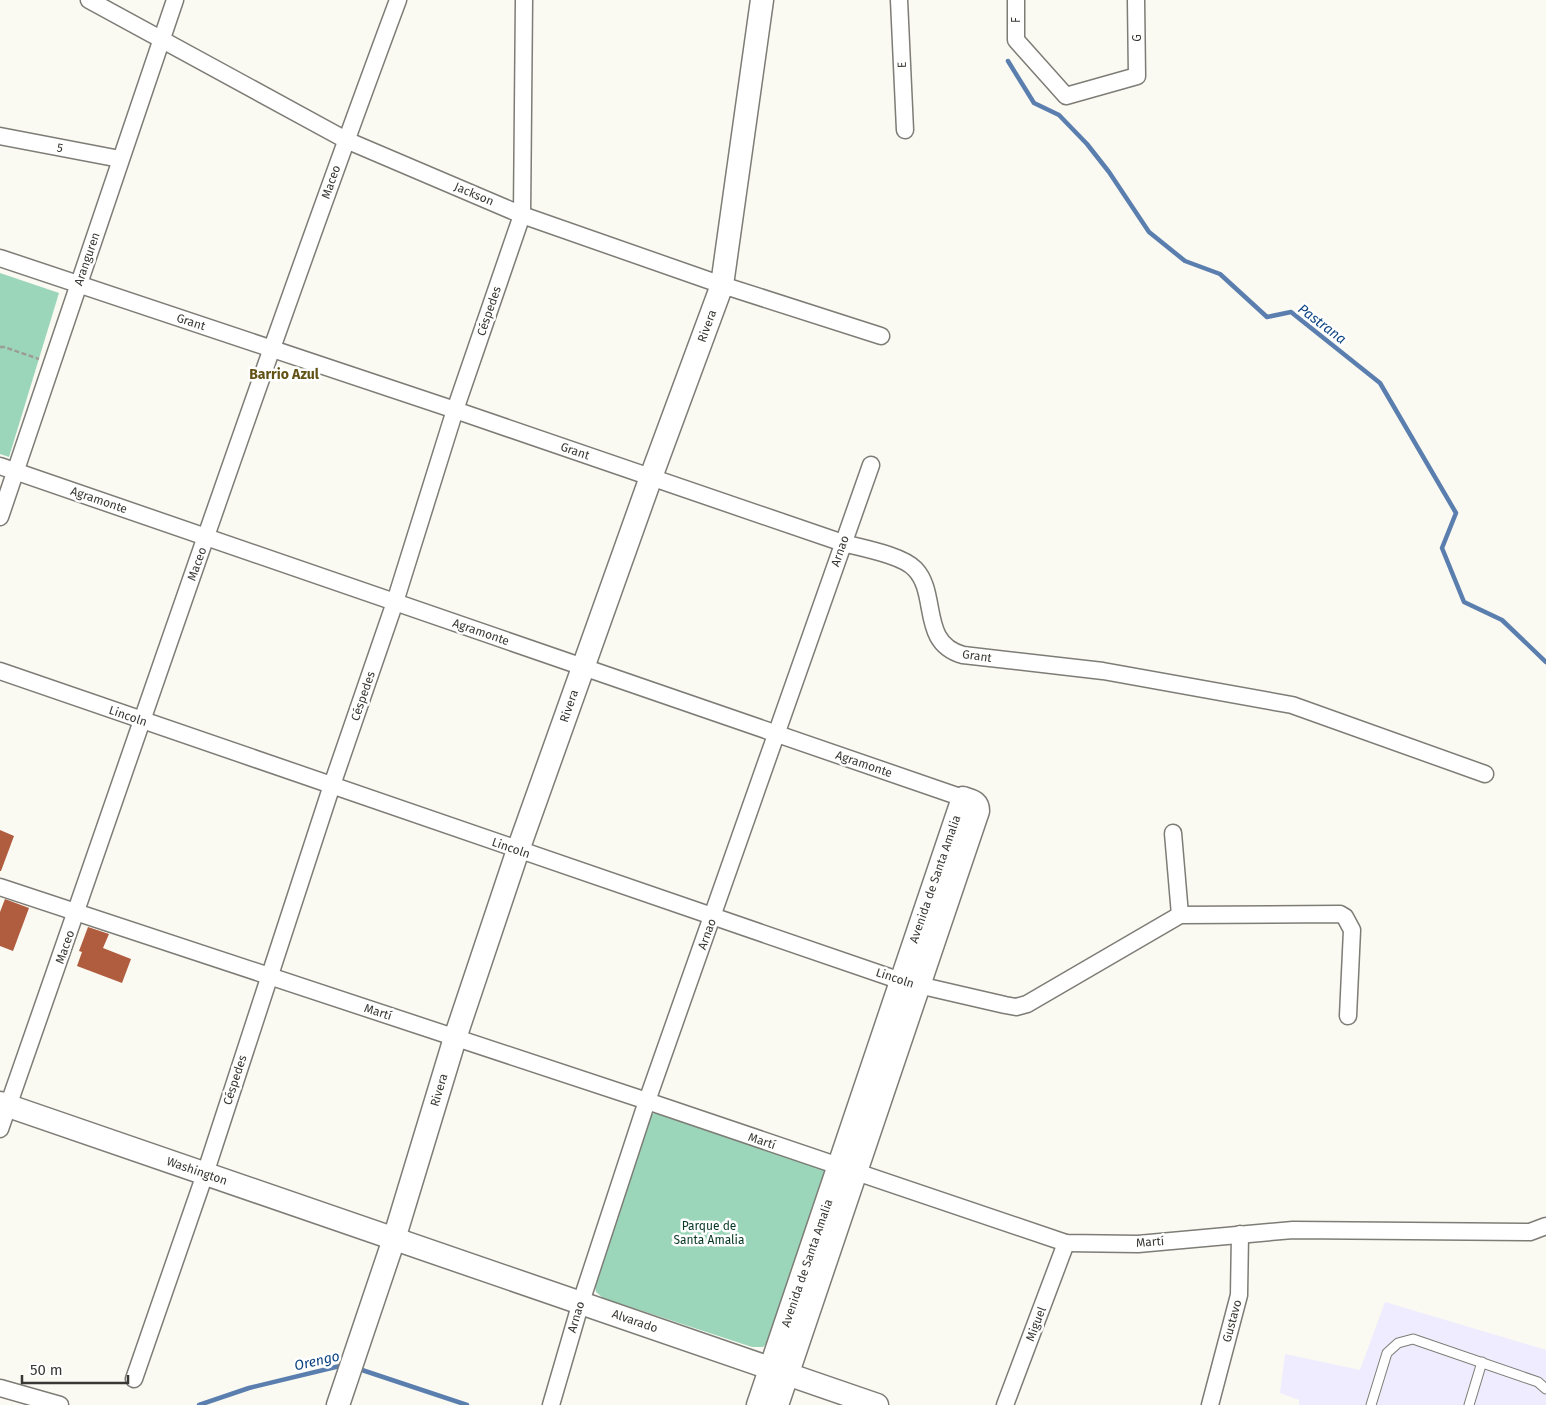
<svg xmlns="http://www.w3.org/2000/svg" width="1546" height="1405" font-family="'Fira Sans',sans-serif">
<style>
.industrial{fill:#eeecfe}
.green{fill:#9bd6ba}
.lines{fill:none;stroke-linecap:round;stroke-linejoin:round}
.stream{stroke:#5a7faf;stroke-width:4.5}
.building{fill:#b05c3f}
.lane-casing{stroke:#7d7c76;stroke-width:11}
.street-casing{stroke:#7d7c76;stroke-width:19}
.secondary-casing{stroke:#7d7c76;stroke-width:25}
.path{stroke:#9d9d98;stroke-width:2.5;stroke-dasharray:5 2.5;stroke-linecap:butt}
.lane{stroke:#fff;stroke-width:9}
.street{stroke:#fff;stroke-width:16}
.secondary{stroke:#fff;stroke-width:22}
.labels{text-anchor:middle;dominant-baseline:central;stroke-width:5;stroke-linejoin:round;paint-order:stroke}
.street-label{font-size:12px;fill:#383835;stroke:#fff}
.park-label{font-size:12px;fill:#073725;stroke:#fff}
.water-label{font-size:14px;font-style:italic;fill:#0c4381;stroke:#fff}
.neighbourhood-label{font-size:14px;font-weight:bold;fill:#635216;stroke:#fff}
</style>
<rect width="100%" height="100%" fill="#faf9f2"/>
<polygon class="industrial" points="1385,1302 1546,1350 1546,1405 1299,1405 1299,1400 1280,1393 1285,1354 1360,1370"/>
<g class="green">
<polygon points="0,273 59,293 9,457 0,454"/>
<polygon points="666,1112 818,1163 826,1173 773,1338 763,1347 752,1347 603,1298 596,1292 594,1281 650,1114"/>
</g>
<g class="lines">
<g class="stream">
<polyline points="1008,61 1034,103 1059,115 1087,144 1109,172 1149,232 1185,261 1220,274 1267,317 1291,312 1380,383 1456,513 1442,548 1464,602 1502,620 1546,662"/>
<polyline points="356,1368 467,1405"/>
<polyline points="199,1405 249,1388 344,1365"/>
</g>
</g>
<g class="building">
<polygon points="0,830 14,836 1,871 0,871"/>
<polygon points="5,899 29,908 13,951 0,946 0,912"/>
<polygon points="88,927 109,934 103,948 131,959 122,983 77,966 82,952 79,951"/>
</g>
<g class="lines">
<defs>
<g id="lane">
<polyline points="1371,1405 1387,1353 1398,1343 1413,1339 1538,1382 1546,1389"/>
<polyline points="1469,1405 1482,1362"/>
</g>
<g id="street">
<polyline points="89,0 346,140 522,215 722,285 881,336"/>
<polyline points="899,0 905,130"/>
<polyline points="1016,0 1016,40 1066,96 1137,76 1136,0"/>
<polyline points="0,136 120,159"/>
<path d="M0,258l455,152 388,133c18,5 59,12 72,26 24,25 4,74 48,86l140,16 189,34 193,69"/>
<polyline points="0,466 963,798"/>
<polyline points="0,517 175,0"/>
<polyline points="0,671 901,981 1005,1005 1016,1007 1027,1004 1180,915 1340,914 1345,917 1352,930 1348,1016"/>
<polyline points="1173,833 1180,915"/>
<polyline points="0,887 647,1101 1066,1243 1138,1244 1293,1230 1530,1232 1546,1226"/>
<path d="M0,1129c132,-376 259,-755 398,-1129"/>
<polyline points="134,1379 205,1174 332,785 395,602 455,410 522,215 524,0"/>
<polyline points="0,1388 60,1405"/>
<polyline points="551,1405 581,1302 647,1101 871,465"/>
<polyline points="1005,1405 1066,1243"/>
<polyline points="1210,1405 1239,1295 1240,1234"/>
</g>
<g id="secondary">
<polyline points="0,1103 877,1405"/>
<polyline points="338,1405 394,1239 455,1038 518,850 651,477 722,285 762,0"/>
<path d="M758,1405l205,-607c8,3 15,3 15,13l-201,594"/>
</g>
</defs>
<use href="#lane" class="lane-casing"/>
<use href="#street" class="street-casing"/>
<use href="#secondary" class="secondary-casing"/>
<polyline class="path" points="0,347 4,347 39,359"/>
<use href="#lane" class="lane"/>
<use href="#street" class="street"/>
<use href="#secondary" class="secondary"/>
</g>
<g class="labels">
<g class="street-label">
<text transform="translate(1016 20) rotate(-90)">F</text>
<text transform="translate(1137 38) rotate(-90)">G</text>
<text transform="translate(902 65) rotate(-92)">E</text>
<text transform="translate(60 148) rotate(11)">5</text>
<text transform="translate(331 182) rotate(-71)">Maceo</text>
<text transform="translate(474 194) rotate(23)">Jackson</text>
<text transform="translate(87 259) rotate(-71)">Aranguren</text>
<text transform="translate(489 311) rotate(-71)">Céspedes</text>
<text transform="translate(191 322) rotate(18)">Grant</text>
<text transform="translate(707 326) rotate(-70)">Rivera</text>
<text transform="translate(575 451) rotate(19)">Grant</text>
<text transform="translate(99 500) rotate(19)">Agramonte</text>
<text transform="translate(840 551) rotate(-71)">Arnao</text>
<text transform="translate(197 564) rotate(-70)">Maceo</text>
<text transform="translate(481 632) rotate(19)">Agramonte</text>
<text transform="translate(977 656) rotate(8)">Grant</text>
<text transform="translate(363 696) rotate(-71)">Céspedes</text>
<text transform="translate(569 706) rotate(-71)">Rivera</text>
<text transform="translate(128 716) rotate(19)">Lincoln</text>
<text transform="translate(864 764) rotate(19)">Agramonte</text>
<text transform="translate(511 848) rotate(19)">Lincoln</text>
<text transform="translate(935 879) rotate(-71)">Avenida de Santa Amalia</text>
<text transform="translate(707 934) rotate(-70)">Arnao</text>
<text transform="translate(65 947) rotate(-71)">Maceo</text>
<text transform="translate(895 978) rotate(18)">Lincoln</text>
<text transform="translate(378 1012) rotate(18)">Martí</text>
<text transform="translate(235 1080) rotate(-72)">Céspedes</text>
<text transform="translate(439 1090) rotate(-73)">Rivera</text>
<text transform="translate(762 1141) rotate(19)">Martí</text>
<text transform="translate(197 1171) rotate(19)">Washington</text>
<text transform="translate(1150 1242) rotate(-4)">Martí</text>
<text transform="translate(807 1263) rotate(-71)">Avenida de Santa Amalia</text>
<text transform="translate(576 1317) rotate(-73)">Arnao</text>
<text transform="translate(635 1321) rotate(19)">Alvarado</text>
<text transform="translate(1232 1321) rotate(-75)">Gustavo</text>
<text transform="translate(1036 1324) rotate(-69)">Miguel</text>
</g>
<g class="park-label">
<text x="709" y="1226">Parque de<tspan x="709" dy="14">Santa Amalia</tspan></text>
</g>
<g class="water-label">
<text transform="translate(1322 324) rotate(37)">Pastrana</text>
<text transform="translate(317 1361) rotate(-13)">Orengo</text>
</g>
<g class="neighbourhood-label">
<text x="284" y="374">Barrio Azul</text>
</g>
</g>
<path d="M22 1375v8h106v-8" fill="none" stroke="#383835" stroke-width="2.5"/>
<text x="30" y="1375" font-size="15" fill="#383835" stroke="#ffffff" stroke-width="4" paint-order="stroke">50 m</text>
</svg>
